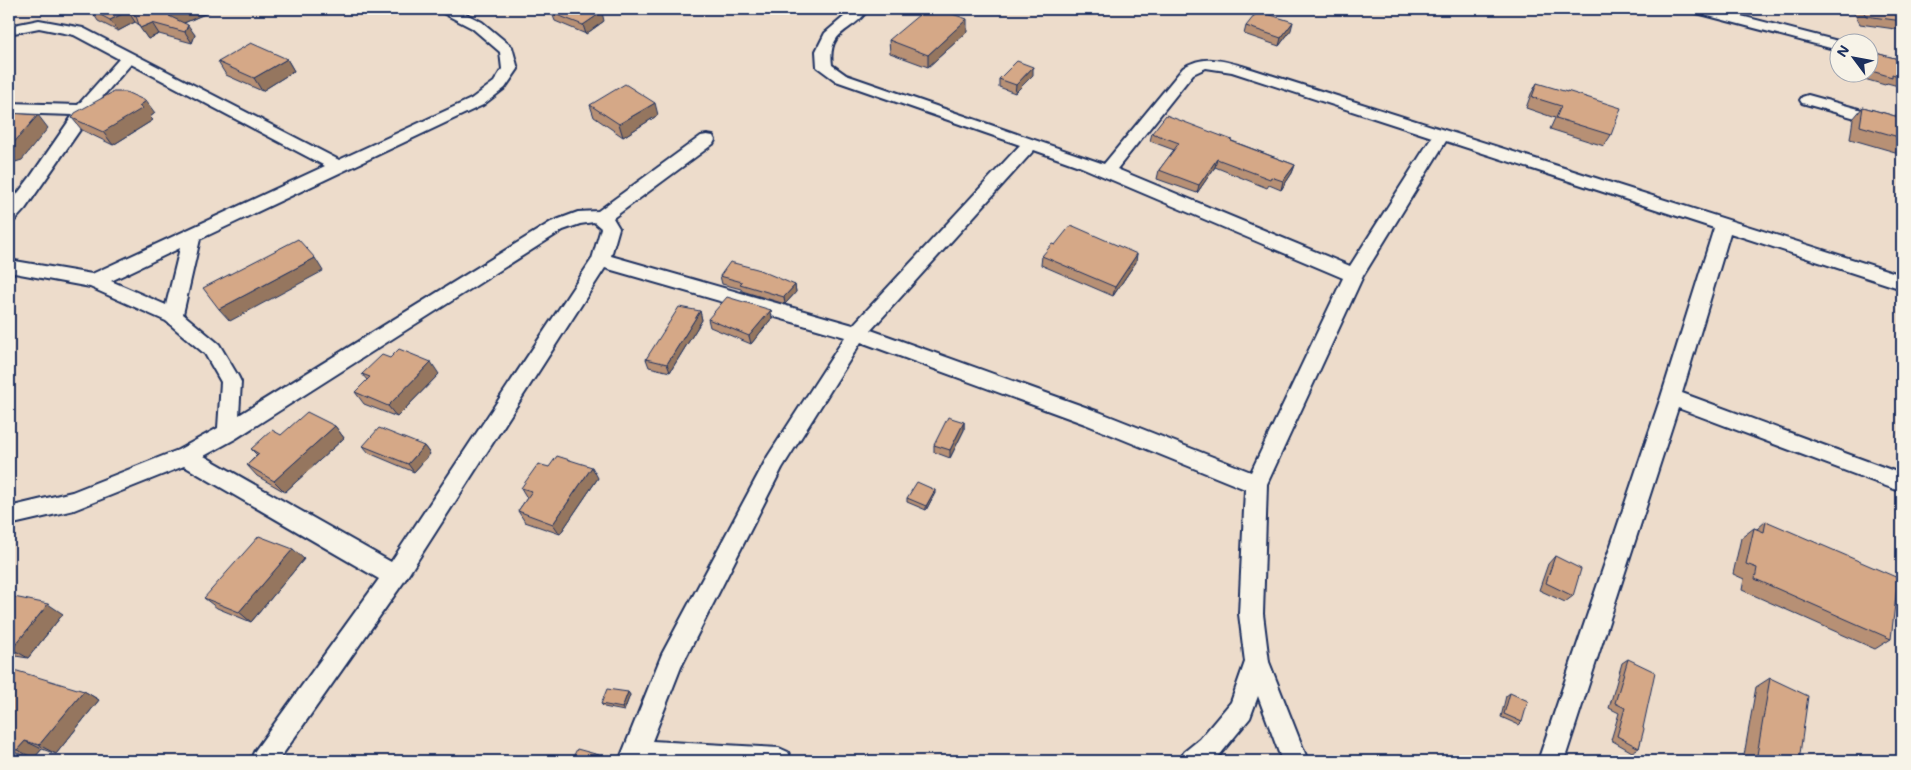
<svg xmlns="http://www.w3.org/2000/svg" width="1911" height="770" font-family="Mali,sans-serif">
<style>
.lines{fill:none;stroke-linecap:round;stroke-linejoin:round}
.street-casing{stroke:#1b2f5e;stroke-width:4}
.street{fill:#f7f3e8;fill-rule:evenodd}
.wall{fill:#b79074;stroke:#1b2f5e}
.shaded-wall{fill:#95765e;stroke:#1b2f5e}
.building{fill:#d5a887;stroke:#1b2f5e}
</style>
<rect width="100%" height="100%" fill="#eddccb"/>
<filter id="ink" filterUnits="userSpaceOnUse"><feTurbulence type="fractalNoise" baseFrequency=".02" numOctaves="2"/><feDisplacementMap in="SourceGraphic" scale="10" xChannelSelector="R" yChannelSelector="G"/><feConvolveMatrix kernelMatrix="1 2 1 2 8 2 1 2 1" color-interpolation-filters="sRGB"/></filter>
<g filter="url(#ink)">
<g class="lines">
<defs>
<g id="street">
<path d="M439,9h17l26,13 30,25 6,22 -13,19 -22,17 -283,134 -17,75 36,30 19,32 3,6 -2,33 312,-193 27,-10 20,-1 103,-75 6,-1 6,1 2,4 -2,4 -100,74 6,10 -8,28 242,69 167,-180 -184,-64 -19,-14 -1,-16 9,-18 28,-24h15c-14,24 -41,19 -36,56l14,10 258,89 79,-96c20,-13 38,-8 59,-2l660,209v14l-172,-56 -48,160 220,81v18l-224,-84 -114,353h-26l123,-364 53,-169 -268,-87 -83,135 -96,208 -4,130 6,48 39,99h-26l-24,-65 -8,22 -32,39 -5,4h-33l4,-9 16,-13 31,-37 14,-40 -6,-48 6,-125 -160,-65 -224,-82 -79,126 -101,199 -29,74 127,7 9,4 4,9h-173l43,-107 106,-198 77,-119 -240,-69 -202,315 -125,178h-28l4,-9 125,-173 -195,-113 -110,44 -65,15v-18l63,-15 106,-42 40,-22 3,-46 -16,-28 -39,-33 -76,-34 -81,-15v-12l83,14 233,-108 -194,-102 -41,47 -4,10 -61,88 -10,11 -6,2v-17l22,-29 42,-61 -64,-2v-10l69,2 41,-46 -45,-24 -35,-7 -30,6v-8l30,-6 44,8 256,132 132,-61 23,-17 8,-13 -2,-17 -28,-24 -31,-16zM1206,68l26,4 200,65 -82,129 -233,-97 76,-95zM1034,150l45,16 264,112 -92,194 -152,-60 -228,-82zM594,222l7,6 -9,31 -201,303 -187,-106 31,-17 328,-209 17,-6zM180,248l-14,57 -55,-24z"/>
<polygon points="1691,9 1714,9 1842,42 1838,42 1838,50 1693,12"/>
<polygon points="1808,95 1902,121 1902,131 1802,103 1800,100 1802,97"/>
</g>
</defs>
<use href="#street" class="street-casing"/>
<use href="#street" class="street"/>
</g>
<g class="wall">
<polygon points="93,9 216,9 184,23 195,35 192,43 159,34 148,39 138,24 135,22 118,31 98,21 91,10"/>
<polygon points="1852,9 1902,9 1902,30 1860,24"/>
<polygon points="552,13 604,21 586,34 555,21"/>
<polygon points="1246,26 1291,30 1279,46 1244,34"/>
<polygon points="967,32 928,67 890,53 889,40"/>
<polygon points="1868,51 1902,60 1902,87 1887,83 1885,85 1861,78 1862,75 1853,72 1868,72"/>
<polygon points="287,59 294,71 262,91 226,75 218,62"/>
<polygon points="1033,75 1015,93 999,87 999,79"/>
<polygon points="1537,83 1611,135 1604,146 1550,129 1555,118 1526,108 1531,94"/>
<polygon points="590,105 658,115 623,137 594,117"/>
<polygon points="1863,107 1902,118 1902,154 1850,139 1853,119"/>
<polygon points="155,113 150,117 153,120 113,145 82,130 72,118"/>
<polygon points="1152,133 1232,141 1295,165 1292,173 1281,190 1269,185 1267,188 1215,167 1197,193 1157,179 1159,170 1174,150 1150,141"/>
<polygon points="1055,245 1136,262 1113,296 1041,265 1042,256"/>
<polygon points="720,276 795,285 796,292 785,304 742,291 741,289 722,284"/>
<polygon points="771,310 772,318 751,344 710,327 708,319"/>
<polygon points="700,311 702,320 670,372 649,367 646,359"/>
<polygon points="362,374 439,374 397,417 364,404 355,392 367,380"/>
<polygon points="964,422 964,430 950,458 934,452 934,445"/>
<polygon points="335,426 344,438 285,492 257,476 247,465 257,455 251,449 281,435"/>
<polygon points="363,446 424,446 430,454 414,472 369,453"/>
<polygon points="549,467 598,478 560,534 525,522 518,511 527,498 521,488"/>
<polygon points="935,493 926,510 907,502 907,498"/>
<polygon points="1766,521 1891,639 1875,649 1742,590 1744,579 1733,574 1741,538 1754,528 1757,529"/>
<polygon points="1555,556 1573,596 1565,602 1539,590 1548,564"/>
<polygon points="304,559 251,622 217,608 204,598"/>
<polygon points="9,596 63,614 28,658 9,655"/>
<polygon points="1628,659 1643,728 1639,748 1632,752 1611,740 1619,713 1609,708 1622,663"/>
<polygon points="9,676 84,691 99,700 56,754 42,749 34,758 9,751"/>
<polygon points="1770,678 1799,761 1743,761 1756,687"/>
<polygon points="628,692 630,695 624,711 604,707 601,704"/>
<polygon points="1510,693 1522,722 1519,725 1501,717 1506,696"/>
</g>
<g class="shaded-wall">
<polygon points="185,9 216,9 177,26 169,16"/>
<polygon points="128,11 135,22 118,31 110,20"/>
<polygon points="602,12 604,21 586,34 583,25"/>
<polygon points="967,19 967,32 928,67 928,55"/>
<polygon points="1293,22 1291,30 1279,46 1281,38"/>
<polygon points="152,23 159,34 148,39 140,28"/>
<polygon points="188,25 195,35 192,43 185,32"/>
<polygon points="287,59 294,71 262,91 254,78"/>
<polygon points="1033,67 1033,75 1015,93 1016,85"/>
<polygon points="146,101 155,113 150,117 153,120 113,145 103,132"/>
<polygon points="655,103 658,115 623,137 619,124"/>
<polygon points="38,115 48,128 22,160 9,164 9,148"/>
<polygon points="1217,159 1215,167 1197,193 1199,185"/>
<polygon points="1295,165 1292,173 1281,190 1283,181"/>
<polygon points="1137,254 1136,262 1113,296 1115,287"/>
<polygon points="315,258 323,271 230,321 219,309"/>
<polygon points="795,285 796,292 785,304 784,297"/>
<polygon points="771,310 772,318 751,344 749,336"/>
<polygon points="700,311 702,320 670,372 667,364"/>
<polygon points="431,362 439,374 397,417 388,406"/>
<polygon points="964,422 964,430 950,458 950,450"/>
<polygon points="335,426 344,438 285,492 274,481"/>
<polygon points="424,446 430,454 414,472 408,464"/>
<polygon points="592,467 598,478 560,534 553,524"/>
<polygon points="935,490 935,493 926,510 926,506"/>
<polygon points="293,549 304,559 251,622 239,612"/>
<polygon points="48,604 63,614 28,658 12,649"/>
<polygon points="84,691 99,700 56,754 39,745"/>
<polygon points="628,692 630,695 624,711 622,708"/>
<polygon points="25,741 42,749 34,758 17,750"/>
<polygon points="599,755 601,758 599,761 596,761"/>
</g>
<g class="building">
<polygon points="93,9 185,9 169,16 188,25 185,32 152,23 140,28 136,16 128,11 110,20 91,10"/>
<polygon points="558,9 593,9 602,12 583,25 552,13"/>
<polygon points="926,9 938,9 967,19 928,55 889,40"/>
<polygon points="1862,9 1902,9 1902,21 1866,16"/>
<polygon points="1258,11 1293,22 1281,38 1246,26"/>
<polygon points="251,43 287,59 254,78 218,62"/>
<polygon points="1868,51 1902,60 1902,77 1892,74 1892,77 1868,70"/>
<polygon points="1017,61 1033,67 1016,85 999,79"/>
<polygon points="1537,83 1567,92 1567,91 1621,108 1611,135 1556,118 1561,106 1532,97"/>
<polygon points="625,84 655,103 619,124 590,105"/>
<polygon points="113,92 126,92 146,101 139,106 143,108 103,132 72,118 75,113"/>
<polygon points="1863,107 1902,118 1902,138 1860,126"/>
<polygon points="9,113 38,115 10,147 9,148"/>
<polygon points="1166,115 1232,140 1231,141 1295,165 1283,181 1271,177 1270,179 1217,159 1199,185 1159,170 1179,143 1152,133"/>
<polygon points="1071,225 1137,254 1115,287 1042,256 1052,244 1055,245"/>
<polygon points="298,239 315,258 219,309 203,288"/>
<polygon points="730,262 757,269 795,285 784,297 740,284 742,282 720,276"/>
<polygon points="727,297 771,310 749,336 708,319"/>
<polygon points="679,307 700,311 667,364 646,359"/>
<polygon points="399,349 431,362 388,406 355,392 370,377 362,374 382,355 390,358"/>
<polygon points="307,412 335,426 274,481 247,465 259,454 251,449 272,430 281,435"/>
<polygon points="948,417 964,422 950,450 934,445"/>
<polygon points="379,428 424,446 408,464 363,446"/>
<polygon points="557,456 592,467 553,524 518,511 532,491 521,488 538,464 549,467"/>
<polygon points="917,482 935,490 926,506 907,498"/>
<polygon points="1766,521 1898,578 1891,639 1755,579 1757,568 1746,564 1754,528 1764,532"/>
<polygon points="259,536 293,549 239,612 204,598"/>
<polygon points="1555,556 1581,569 1573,596 1546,583"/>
<polygon points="9,596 48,604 12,649 9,648"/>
<polygon points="1628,659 1655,672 1643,728 1644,729 1639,748 1617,736 1625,708 1615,703"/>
<polygon points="14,670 84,691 39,745 25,741 17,750 9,748 9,676"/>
<polygon points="1770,678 1808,696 1799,761 1756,761"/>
<polygon points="607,689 628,692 622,708 601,704"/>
<polygon points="1510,693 1528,701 1522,722 1504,714"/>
<polygon points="577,749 599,755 596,761 571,761"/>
</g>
</g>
<rect width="1911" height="770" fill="none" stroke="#f7f3e8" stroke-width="30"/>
<rect x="15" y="15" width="1881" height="740" fill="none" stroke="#1b2f5e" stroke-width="2" filter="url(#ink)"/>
<g transform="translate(1854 58) rotate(302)"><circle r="24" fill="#f7f3e8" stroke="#9fa5b1"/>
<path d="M0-4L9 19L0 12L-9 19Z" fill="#1b2f5e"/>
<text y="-8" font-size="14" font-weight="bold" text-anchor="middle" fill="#1b2f5e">N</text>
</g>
</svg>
